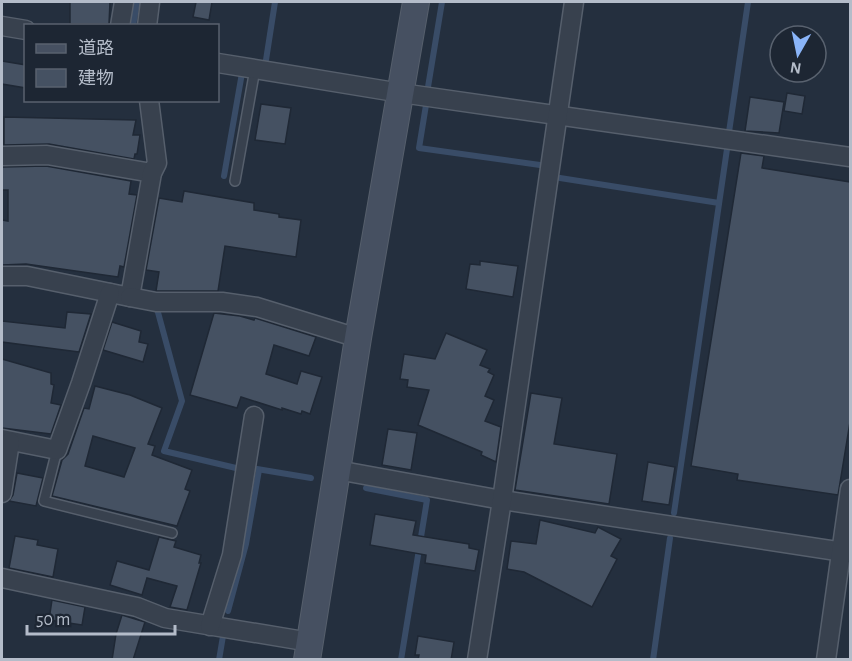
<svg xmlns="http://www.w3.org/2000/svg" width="852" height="661" font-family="'Alegreya Sans','Noto Sans JP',sans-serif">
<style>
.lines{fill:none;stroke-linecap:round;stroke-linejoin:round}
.stream{stroke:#394c67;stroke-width:6}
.building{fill:#455162;stroke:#1f2835;stroke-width:1.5;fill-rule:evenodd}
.lane-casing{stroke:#565f6c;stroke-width:12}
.street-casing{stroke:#565f6c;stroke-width:21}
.secondary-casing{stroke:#565f6c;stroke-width:28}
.lane{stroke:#38414e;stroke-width:9}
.street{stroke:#38414e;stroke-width:18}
.secondary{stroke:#465061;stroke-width:26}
</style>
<rect width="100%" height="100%" fill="#242f3e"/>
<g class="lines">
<g class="stream">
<polyline points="133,26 137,2"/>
<polyline points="266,60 275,2"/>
<polyline points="428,87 442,2"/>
<polyline points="426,105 419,148 540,165"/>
<polyline points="729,132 748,2"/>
<polyline points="224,176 242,73"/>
<polyline points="560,178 719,203"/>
<polyline points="156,305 182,401 164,451 236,468"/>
<polyline points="257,469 311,478"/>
<polyline points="366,488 427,500 401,660"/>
<polyline points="674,513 727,149"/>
<polyline points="228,611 246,544 259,470"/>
<polyline points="219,660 223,636"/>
<polyline points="653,660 670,538"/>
</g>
</g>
<g class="building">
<polygon points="70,2 110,2 109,24 70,24"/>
<polygon points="196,2 212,2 209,20 193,17"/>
<polygon points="2,61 26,65 26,88 2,84"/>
<polygon points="787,93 805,96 802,114 784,111"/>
<polygon points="750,97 784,102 779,133 745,131"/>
<polygon points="261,104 291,108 285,144 255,140"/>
<polygon points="4,117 136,120 133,135 140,135 137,154 135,154 134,159 49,144 4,145"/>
<polygon points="741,153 764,156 762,168 850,182 850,422 838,495 737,480 738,474 691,466"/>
<polygon points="46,166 131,181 129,194 137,195 124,267 120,266 118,277 26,264 2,265 2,220 8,221 8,190 2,190 2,167"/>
<polygon points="184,191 254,203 254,210 279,214 279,217 301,220 296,257 225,246 218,291 156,291 159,272 146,270 159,198 182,202"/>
<polygon points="480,261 518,266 513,297 466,289 470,264 480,265"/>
<polygon points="67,312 91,314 79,352 2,342 2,321 65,328"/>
<polygon points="214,313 240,316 254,320 255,318 316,337 309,356 274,345 266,374 297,384 301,371 322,377 310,414 302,411 301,414 282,408 282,410 241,397 237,408 190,395"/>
<polygon points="112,322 141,331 139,342 148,344 143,362 103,350"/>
<polygon points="446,333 487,350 480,365 490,369 488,372 494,375 485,396 494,400 485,421 501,427 496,462 481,455 482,452 418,425 429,390 407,387 408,380 400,379 404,354 435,359"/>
<polygon points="2,359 51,373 51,384 54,385 51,403 61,405 51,434 2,428"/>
<path d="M95,386l35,9 32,13 -14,36 7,2 -3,9 40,15 -7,19 5,2 -13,35 -125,-30 10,-36 6,-6 16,-46 5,1zM93,436l42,12 -11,29 -39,-11z"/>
<polygon points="531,393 562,398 554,444 617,454 609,504 515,490"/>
<polygon points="388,429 417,433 411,470 382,465"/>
<polygon points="648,462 675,467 669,505 642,501"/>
<polygon points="17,473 43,478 36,506 9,501 13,495"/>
<polygon points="375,514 416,521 413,535 469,544 469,548 479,550 475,571 425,563 426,555 370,545"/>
<polygon points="540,520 595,533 598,527 621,539 611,556 617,559 592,607 524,572 507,569 511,541 536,544"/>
<polygon points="15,536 38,540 37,545 58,549 53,577 9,568"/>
<polygon points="159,537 176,541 174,547 201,555 199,563 201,563 187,610 170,607 177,586 147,578 142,595 110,585 117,561 149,570"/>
<polygon points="52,600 85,607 82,625 49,620"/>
<polygon points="122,615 145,622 133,660 112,660 116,634"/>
<polygon points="418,636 454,642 451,660 418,660 419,655 415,655"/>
</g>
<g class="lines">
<defs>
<g id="lane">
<polyline points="235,181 255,69"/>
<polyline points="57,450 44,501 172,533"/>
</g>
<g id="street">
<polyline points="2,26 26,30"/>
<polyline points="120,26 124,2"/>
<polyline points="147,26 150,2"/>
<polyline points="218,63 401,93 850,157"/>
<polyline points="2,156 47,155 152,173"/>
<polyline points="2,276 27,276 130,297 152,173 157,163 149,100"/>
<polyline points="130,297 156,302 222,302 257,307 358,338"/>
<polyline points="2,439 57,450 81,383 110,293"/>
<polyline points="337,470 502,500 850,553"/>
<polyline points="2,493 10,442"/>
<polyline points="2,578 137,607 165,618 310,642"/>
<polyline points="210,626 232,555 254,416"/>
<polyline points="477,660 502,500 574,2"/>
<polyline points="826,660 850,489"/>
</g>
<polyline id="secondary" points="307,660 358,338 416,2"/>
</defs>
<use href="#lane" class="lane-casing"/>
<use href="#street" class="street-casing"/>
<use href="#secondary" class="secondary-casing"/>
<use href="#lane" class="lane"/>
<use href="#street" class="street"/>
<use href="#secondary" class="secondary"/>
</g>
<rect width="852" height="661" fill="none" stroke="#b4bcc9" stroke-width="6"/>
<rect x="24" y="24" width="195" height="78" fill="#1d2633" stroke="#59626f" stroke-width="1.5"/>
<rect x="36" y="44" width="30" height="9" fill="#465061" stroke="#59626f" stroke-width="1.5"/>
<text x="78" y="54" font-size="18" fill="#b4bcc9">道路</text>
<rect x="36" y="69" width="30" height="18" fill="#455162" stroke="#59626f" stroke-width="1.5"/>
<text x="78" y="84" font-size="18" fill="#b4bcc9">建物</text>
<g transform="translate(798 54) rotate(189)"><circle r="28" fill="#1d2633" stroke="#59626f" stroke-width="1.5"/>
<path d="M0-4.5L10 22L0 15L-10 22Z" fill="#8ab4f8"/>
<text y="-9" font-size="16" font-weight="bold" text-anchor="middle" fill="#b4bcc9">N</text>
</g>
<path d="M27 625v9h148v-9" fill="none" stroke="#b4bcc9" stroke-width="3"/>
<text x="36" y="625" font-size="18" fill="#b4bcc9" stroke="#1d2633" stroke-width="4.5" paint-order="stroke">50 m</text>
</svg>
